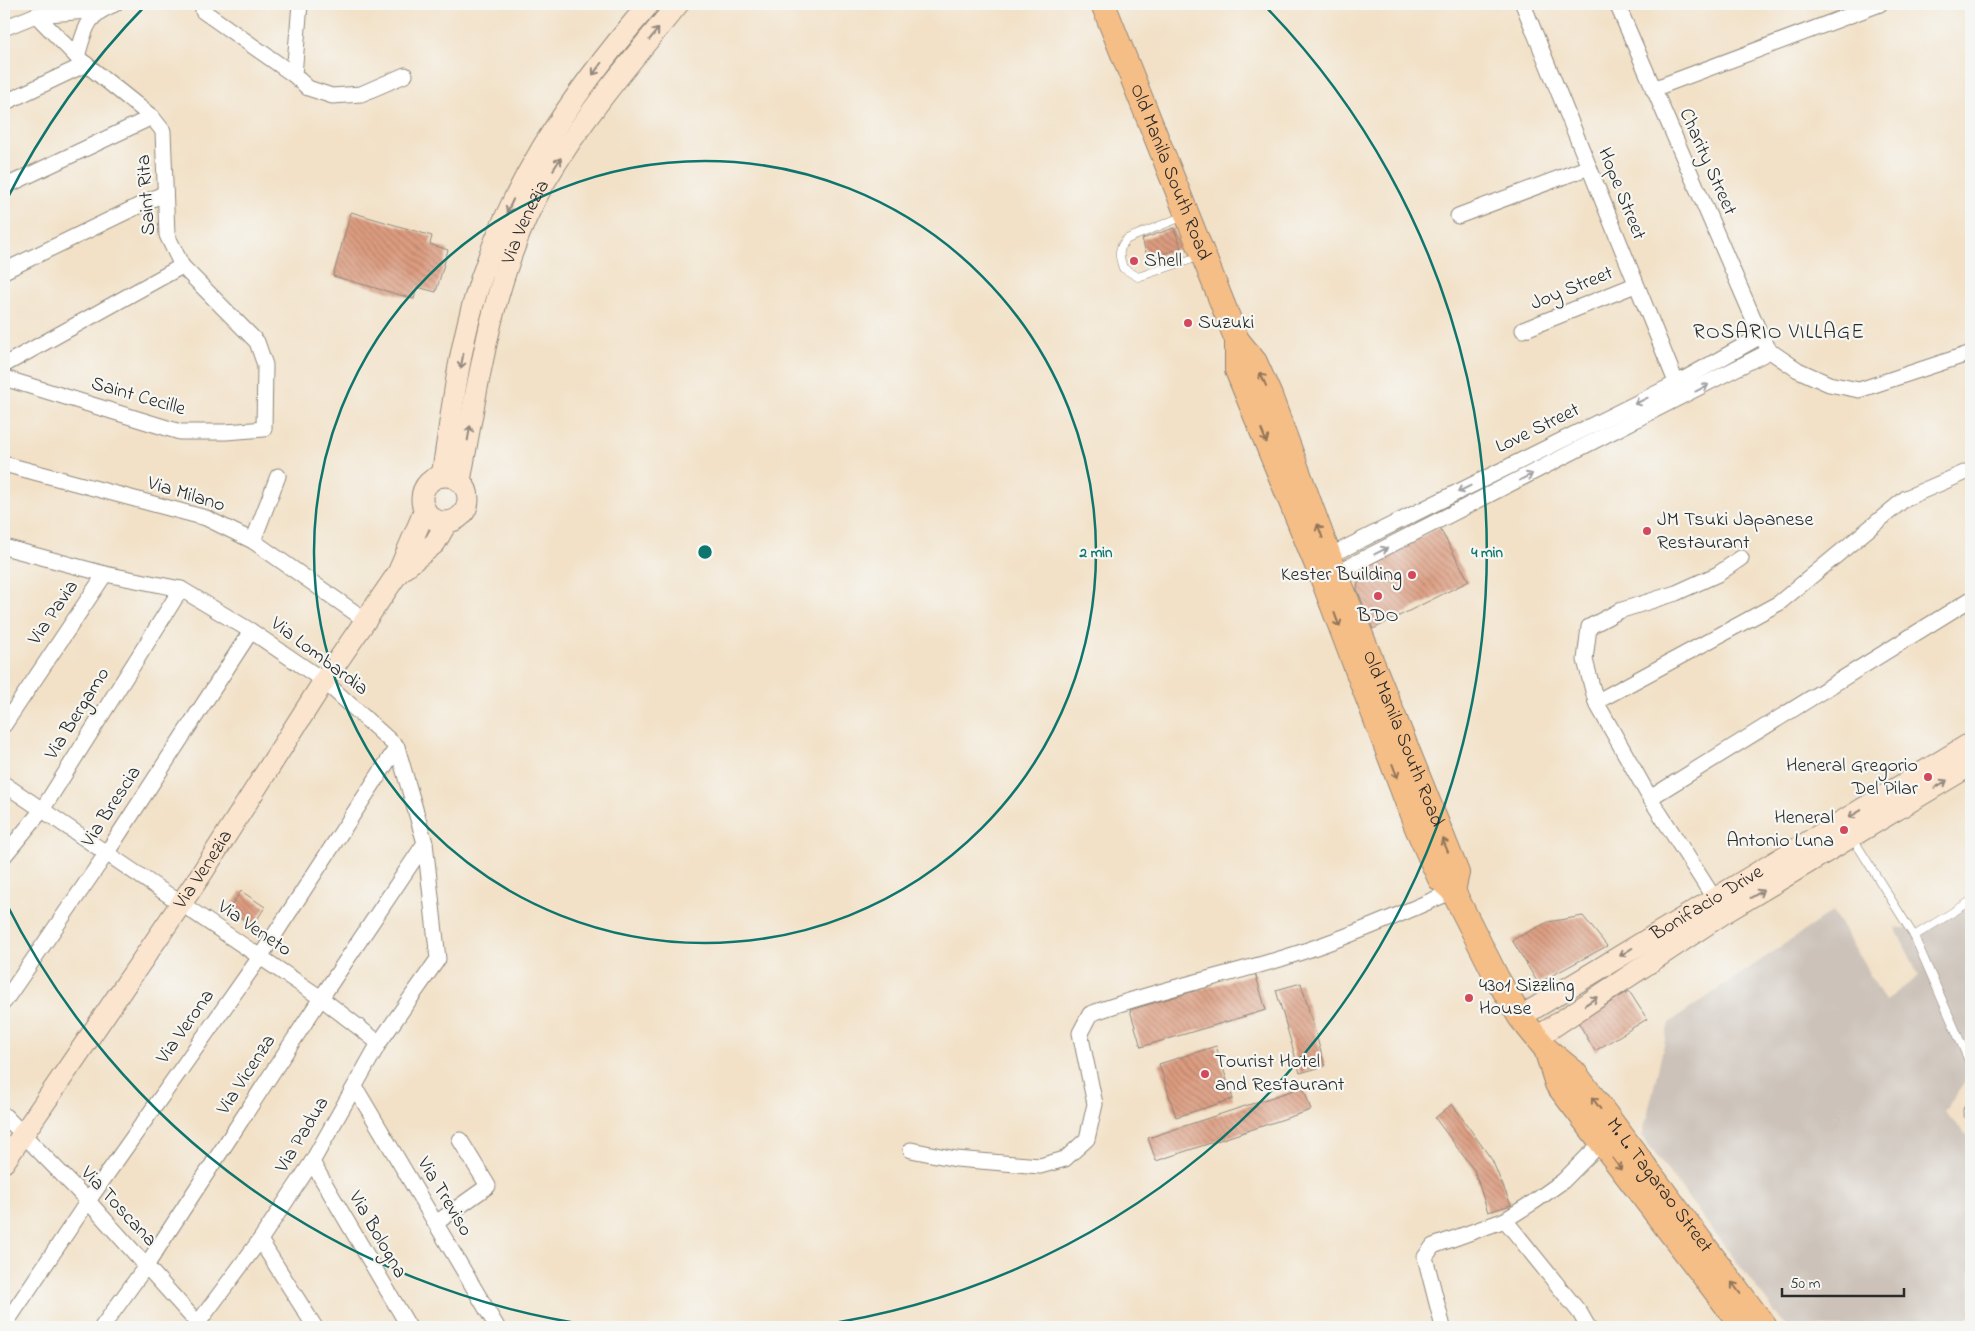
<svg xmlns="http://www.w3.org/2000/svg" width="1975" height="1331" font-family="'Indie Flower',sans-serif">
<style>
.industrial{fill:#ccc2b9}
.building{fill:url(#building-back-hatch)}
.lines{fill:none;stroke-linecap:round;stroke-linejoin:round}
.lane-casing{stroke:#8e8679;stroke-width:9}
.street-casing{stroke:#8e8679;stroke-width:17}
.secondary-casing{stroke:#8e8679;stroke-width:23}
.primary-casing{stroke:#8e8679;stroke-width:26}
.lane{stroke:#fff;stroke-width:8}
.street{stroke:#fff;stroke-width:15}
.secondary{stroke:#fbe5cf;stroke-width:21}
.primary{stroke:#f6be87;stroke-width:24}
.oneway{stroke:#93887d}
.oneway2{stroke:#907459}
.oneway3{stroke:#a0a0a0}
.ring{fill:none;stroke:#0f766e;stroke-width:2.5}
.poi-dot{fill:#d1495b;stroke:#f6f6f2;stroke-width:2}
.labels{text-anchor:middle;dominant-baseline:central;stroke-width:4.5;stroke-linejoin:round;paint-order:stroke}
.street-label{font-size:20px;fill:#2b2b2b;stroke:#f6f6f2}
.poi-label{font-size:20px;fill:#2b2b2b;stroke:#f6f6f2;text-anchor:start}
.neighbourhood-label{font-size:21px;letter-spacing:1px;fill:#2b2b2b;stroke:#f6f6f2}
.centre{fill:#0f766e;stroke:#f6f6f2;stroke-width:2.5}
.ring-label{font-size:15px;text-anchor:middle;font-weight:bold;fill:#0f766e;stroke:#f6f6f2;stroke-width:4.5;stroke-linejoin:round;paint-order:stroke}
</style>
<defs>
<pattern id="building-back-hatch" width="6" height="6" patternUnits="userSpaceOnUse" patternTransform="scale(1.25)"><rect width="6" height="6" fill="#dc9c80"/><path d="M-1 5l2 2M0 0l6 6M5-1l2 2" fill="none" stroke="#b37f69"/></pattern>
</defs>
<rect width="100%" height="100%" fill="#f6f6f2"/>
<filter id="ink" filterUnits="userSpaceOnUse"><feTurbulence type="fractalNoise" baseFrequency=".02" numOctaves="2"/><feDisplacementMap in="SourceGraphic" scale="10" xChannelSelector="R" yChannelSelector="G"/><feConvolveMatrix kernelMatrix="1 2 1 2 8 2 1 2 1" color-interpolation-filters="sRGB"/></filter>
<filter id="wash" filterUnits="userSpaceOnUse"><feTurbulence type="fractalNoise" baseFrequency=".0096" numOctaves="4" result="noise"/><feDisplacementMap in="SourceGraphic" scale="20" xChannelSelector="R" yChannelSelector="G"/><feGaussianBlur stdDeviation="1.12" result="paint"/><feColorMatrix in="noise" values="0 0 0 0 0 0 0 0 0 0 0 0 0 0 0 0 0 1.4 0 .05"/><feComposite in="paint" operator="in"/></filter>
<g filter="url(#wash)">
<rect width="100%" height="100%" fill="#f2e1c7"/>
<polygon class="industrial" points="1971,901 1971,1074 1944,1112 1971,1139 1971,1316 1954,1327 1786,1327 1642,1137 1669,1023 1833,911 1885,1001 1919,976 1895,927 1916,930"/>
<g id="blocks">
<g class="building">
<polygon points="351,212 432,236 430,244 448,250 436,292 417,287 414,299 333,276"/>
<polygon points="1174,228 1181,248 1148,259 1142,239"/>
<polygon points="1439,527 1469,581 1373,629 1357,589 1360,570"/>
<polygon points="241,891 265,907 253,926 229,909"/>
<polygon points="1583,916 1607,946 1538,983 1512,940 1548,922"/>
<polygon points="1255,973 1266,1010 1141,1047 1130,1010"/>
<polygon points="1301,983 1325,1066 1300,1073 1276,990"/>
<polygon points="1629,991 1647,1019 1595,1051 1578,1022"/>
<polygon points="1216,1046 1233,1099 1176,1117 1159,1064"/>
<polygon points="1303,1087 1311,1110 1156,1161 1148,1138"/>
<polygon points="1452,1104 1492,1160 1511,1205 1488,1212 1474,1170 1435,1118"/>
</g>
</g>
</g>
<g filter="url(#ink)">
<use href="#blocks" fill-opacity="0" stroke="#8e8679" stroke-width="1"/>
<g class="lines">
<defs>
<g id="lane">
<path d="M1184,216l-57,23c-10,10 -8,17 -4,29l15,9 63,-21"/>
<polyline points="1852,837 1914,936 1969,1061"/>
<polyline points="1914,936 1971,901"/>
</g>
<g id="street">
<polyline points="204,4 203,11 294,75 308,88 332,96 361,94 405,75"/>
<polyline points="1523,4 1680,392"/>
<polyline points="1617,4 1761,336 1770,351 1798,370 1829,384 1859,390 1971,353"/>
<polyline points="4,28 36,15 101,10"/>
<path d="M77,57c8,-28 9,-42 38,-53"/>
<polyline points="294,75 300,4"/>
<polyline points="1653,89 1880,4"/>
<polyline points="4,103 86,64"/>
<polyline points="4,187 152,117"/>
<polyline points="1458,216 1589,167"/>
<polyline points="4,271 165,193"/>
<polyline points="1523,330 1635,285"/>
<polyline points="4,365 182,266"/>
<polyline points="4,378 180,432 226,432 264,429 265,365 257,342 182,266 167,235 163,131 152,117 77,57 36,15"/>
<polyline points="4,464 206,518 253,541 364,619"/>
<polyline points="253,541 278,476"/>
<polyline points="4,547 105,574 181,589 251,631 324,681 397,747 425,843 438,959 379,1043 312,1162 260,1240 195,1327"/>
<polyline points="1321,560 1677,383 1761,336"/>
<polyline points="1328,577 1770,351"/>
<polyline points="1596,702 1779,603 1906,498 1971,470"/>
<polyline points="4,725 105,574"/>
<polyline points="4,784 321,998 379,1043"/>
<polyline points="1650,798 1971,599"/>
<polyline points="4,856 42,810 181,589"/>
<polyline points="1719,906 1650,798 1596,702 1585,660 1589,627 1619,611 1676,593 1718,574 1741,558"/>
<polyline points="4,1002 106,854 251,631"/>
<polyline points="355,1087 497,1327"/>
<polyline points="1971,1111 1971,1112"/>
<polyline points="4,1115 88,1201 201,1327"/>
<path d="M911,1150l45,9 84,7 25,-7 22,-20 8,-35 -15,-71 10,-19c62,-23 127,-36 190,-55 59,-18 117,-43 173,-68"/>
<polyline points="312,1162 409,1327"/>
<polyline points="1505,1220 1580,1313 1588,1327"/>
<polyline points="436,1223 488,1186 460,1140"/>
<polyline points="260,1240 315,1327"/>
<polyline points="4,1326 88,1201 260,957 397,747"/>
<polyline points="102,1327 146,1266 321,998 425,843"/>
<polyline points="1443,1327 1425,1257 1433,1246 1505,1220 1535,1201 1563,1181 1607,1137"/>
</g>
<g id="secondary">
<circle cx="445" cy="499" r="23"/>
<path d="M442,476c9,-56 15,-114 30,-168 33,-118 98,-212 177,-304"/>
<path id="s1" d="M460,481c18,-99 33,-210 84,-298 38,-65 87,-122 134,-179"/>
<polyline points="398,573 435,543 447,522"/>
<path id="s2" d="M1520,1017l451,-274"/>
<polyline points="1536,1038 1724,913 1971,765"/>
<path id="s3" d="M4,1162l198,-289 122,-192 74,-108 27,-63"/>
</g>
<g id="primary">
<path id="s4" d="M1103,4l134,336 18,22 15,34 59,160 128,317 -4,18"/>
<path id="s5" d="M1237,340v30l86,210 94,248 23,51 13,12 44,87 23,39 26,32 28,23 191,255"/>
<polyline points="1546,1049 1557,1084 1743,1327"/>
</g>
</defs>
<use href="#lane" class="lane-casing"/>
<use href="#street" class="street-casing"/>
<use href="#secondary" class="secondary-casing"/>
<use href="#primary" class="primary-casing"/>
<use href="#lane" class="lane"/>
<use href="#street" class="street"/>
<use href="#secondary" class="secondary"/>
<use href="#primary" class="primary"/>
</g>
<defs><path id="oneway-shaft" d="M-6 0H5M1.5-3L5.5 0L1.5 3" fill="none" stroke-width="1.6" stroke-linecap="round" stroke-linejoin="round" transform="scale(1.25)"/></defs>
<g class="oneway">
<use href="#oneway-shaft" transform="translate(654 34) rotate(-51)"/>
<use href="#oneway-shaft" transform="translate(597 69) rotate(126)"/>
<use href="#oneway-shaft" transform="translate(557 164) rotate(-57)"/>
<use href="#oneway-shaft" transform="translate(510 206) rotate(115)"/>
<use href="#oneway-shaft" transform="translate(462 361) rotate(101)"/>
<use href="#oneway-shaft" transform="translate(469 433) rotate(-80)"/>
<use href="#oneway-shaft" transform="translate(1941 784) rotate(-31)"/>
<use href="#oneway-shaft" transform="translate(1855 814) rotate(149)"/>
<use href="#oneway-shaft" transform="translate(1757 894) rotate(-31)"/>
<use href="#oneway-shaft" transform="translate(1626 952) rotate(148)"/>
<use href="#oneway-shaft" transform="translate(1591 1001) rotate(-33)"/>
</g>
<g class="oneway2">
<use href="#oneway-shaft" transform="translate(1263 379) rotate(-114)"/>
<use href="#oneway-shaft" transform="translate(1264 436) rotate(68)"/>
<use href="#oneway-shaft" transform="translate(1320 531) rotate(-110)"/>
<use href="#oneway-shaft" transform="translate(1337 620) rotate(70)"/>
<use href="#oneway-shaft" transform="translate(1395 771) rotate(69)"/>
<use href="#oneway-shaft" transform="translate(1445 845) rotate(-113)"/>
<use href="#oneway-shaft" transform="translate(1596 1103) rotate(-126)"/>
<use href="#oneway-shaft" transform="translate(1617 1164) rotate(53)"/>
<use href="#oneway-shaft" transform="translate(1736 1288) rotate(-127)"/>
</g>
<g class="oneway3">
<use href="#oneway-shaft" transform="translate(1702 388) rotate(-28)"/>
<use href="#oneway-shaft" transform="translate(1641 401) rotate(154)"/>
<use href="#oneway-shaft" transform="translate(1526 477) rotate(-27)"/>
<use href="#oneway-shaft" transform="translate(1464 489) rotate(154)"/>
<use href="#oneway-shaft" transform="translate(1381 551) rotate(-27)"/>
</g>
</g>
<g class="ring">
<circle cx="705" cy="552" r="391"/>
<path d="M596 1326A782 782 0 0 1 5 901M5 203A782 782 0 0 1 147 4M1263 4A782 782 0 0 1 814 1326"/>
</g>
<g class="poi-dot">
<circle cx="1134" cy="261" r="5"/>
<circle cx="1188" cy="323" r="5"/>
<circle cx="1647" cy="531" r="5"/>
<circle cx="1412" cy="575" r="5"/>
<circle cx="1378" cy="596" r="5"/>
<circle cx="1928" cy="777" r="5"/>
<circle cx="1844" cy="830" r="5"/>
<circle cx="1469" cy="998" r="5"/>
<circle cx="1205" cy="1074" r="5"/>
</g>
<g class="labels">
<g class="street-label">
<text transform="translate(1707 162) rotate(66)">Charity Street</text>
<text stroke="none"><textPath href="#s4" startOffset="181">Old Manila South Road</textPath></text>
<text transform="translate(1621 194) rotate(68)">Hope Street</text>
<text transform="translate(147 195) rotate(-94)">Saint Rita</text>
<text stroke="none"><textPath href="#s1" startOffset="268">Via Venezia</textPath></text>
<text transform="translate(1572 289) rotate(-22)">Joy Street</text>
<text transform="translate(138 397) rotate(16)">Saint Cecille</text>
<text transform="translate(1538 429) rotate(-26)">Love Street</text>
<text transform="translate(186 495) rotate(17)">Via Milano</text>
<text transform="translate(54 613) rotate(-56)">Via Pavia</text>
<text transform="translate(319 657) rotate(37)">Via Lombardia</text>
<text transform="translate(78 714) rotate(-58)">Via Bergamo</text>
<text stroke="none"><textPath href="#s4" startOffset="795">Old Manila South Road</textPath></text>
<text transform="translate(112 807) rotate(-57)">Via Brescia</text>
<text stroke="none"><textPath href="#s3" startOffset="354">Via Venezia</textPath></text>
<text stroke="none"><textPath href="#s2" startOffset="219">Bonifacio Drive</textPath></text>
<text transform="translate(254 929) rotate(34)">Via Veneto</text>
<text transform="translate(186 1027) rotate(-55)">Via Verona</text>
<text transform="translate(247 1075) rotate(-57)">Via Vicenza</text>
<text transform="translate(303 1135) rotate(-59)">Via Padua</text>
<text stroke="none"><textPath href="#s5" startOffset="958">M. L. Tagarao Street</textPath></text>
<text transform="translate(444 1197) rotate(59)">Via Treviso</text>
<text transform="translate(118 1207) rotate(47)">Via Toscana</text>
<text transform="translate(377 1235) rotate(60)">Via Bologna</text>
</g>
<g class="poi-label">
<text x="1144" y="261">Shell</text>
<text x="1198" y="323">Suzuki</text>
<text x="1657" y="520">JM Tsuki Japanese<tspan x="1657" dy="23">Restaurant</tspan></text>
<text x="1402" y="575" text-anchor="end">Kester Building</text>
<text x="1378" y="616" text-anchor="middle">BDO</text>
<text x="1918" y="766" text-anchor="end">Heneral Gregorio<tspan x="1918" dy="23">Del Pilar</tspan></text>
<text x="1834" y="818" text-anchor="end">Heneral<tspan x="1834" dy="23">Antonio Luna</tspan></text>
<text x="1479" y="986">4301 Sizzling<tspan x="1479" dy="23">House</tspan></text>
<text x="1215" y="1062">Tourist Hotel<tspan x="1215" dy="23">and Restaurant</tspan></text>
</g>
<g class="neighbourhood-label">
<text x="1779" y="333">ROSARIO VILLAGE</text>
</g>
</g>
<circle cx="705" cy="552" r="8" class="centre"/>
<g class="ring-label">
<text x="1096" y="557">2 min</text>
<text x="1487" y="557">4 min</text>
</g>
<rect width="1975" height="1331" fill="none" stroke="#f6f6f2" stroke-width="20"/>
<path d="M1782 1288v8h122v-8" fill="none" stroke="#2b2b2b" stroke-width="2.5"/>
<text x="1790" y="1288" font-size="15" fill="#2b2b2b" stroke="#f6f6f2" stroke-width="4" paint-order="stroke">50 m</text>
</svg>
